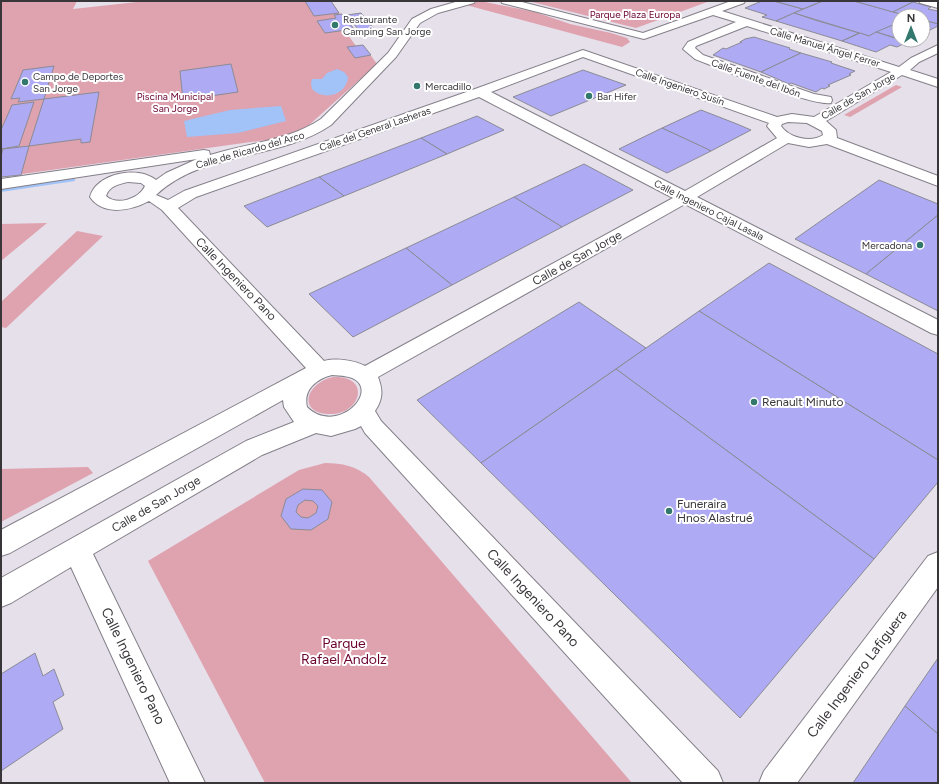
<svg xmlns="http://www.w3.org/2000/svg" width="939" height="784" font-family="Figtree,sans-serif">
<style>
.green{fill:#dfa2af}
.water{fill:#a1c3f8}
.lines{fill:none;stroke-linecap:round;stroke-linejoin:round}
.stream{fill:#a1c3f8;fill-rule:evenodd}
.building{fill:#aeaaf4;stroke:#8b8b95;fill-rule:evenodd}
.minor-casing{stroke:#847f88;stroke-width:2}
.secondary-casing{stroke:#847f88;stroke-width:2}
.minor{fill:#fff;fill-rule:evenodd}
.secondary{fill:#fff;fill-rule:evenodd}
.poi-dot{fill:#33786c;stroke:#fff;stroke-width:1.5}
.labels{text-anchor:middle;dominant-baseline:central;stroke-width:4;stroke-linejoin:round;paint-order:stroke}
.far-park-label{font-size:10px;fill:#6b032f;stroke:#fff}
.far-poi-label{font-size:10px;fill:#39363a;stroke:#fff;text-anchor:start}
.far-street-label{font-size:10px;fill:#39363a;stroke:#fff}
.street-label{font-size:12px;fill:#39363a;stroke:#fff}
.poi-label{font-size:12px;fill:#39363a;stroke:#fff;text-anchor:start}
.near-street-label{font-size:14px;fill:#39363a;stroke:#fff}
.near-park-label{font-size:14px;fill:#6b032f;stroke:#fff}
</style>
<rect width="100%" height="100%" fill="#e6e0eb"/>
<g class="green">
<polygon points="1,1 77,1 73,9 146,1 331,1 340,14 342,14 354,29 345,31 356,46 363,45 377,64 308,126 280,138 1,177"/>
<polygon points="480,1 535,12 570,24 611,33 627,38 630,42 622,47 466,5"/>
<polygon points="528,1 710,1 636,28"/>
<polygon points="896,85 902,87 850,117 844,115"/>
<polygon points="47,223 1,261 1,224"/>
<polygon points="77,231 103,236 6,328 1,327 1,302"/>
<path d="M333,377c38,-2 29,37 -3,37 -32,0 -26,-30 3,-37z"/>
<path d="M325,463c17,0 31,3 44,14l263,306h-367l-117,-222 151,-91z"/>
<polygon points="88,467 93,473 1,522 1,469"/>
</g>
<g class="water">
<path d="M337,69l7,3 4,5c-1,17 -23,25 -36,12l-1,-6 1,-4h10l5,-6z"/>
<polygon points="281,106 286,121 238,133 187,137 184,121 230,110"/>
</g>
<g class="lines">
<polygon class="stream" points="73,178 75,179 75,181 1,192 1,188"/>
</g>
<g class="building">
<polygon points="305,1 331,1 339,13 314,16"/>
<polygon points="762,1 774,1 803,9 776,21 762,17 767,15 745,8"/>
<polygon points="774,1 823,1 803,9"/>
<polygon points="823,1 854,1 909,16 899,16 899,21 894,24 895,24 869,36 794,13"/>
<polygon points="854,1 908,1 913,2 893,12"/>
<polygon points="913,2 931,7 928,9 938,11 938,24 923,20 923,16 909,16 893,12"/>
<polygon points="361,13 375,30 360,32 347,15"/>
<polygon points="794,13 815,20 859,33 842,41 776,21"/>
<polygon points="342,14 354,29 325,33 317,21 336,18 334,15"/>
<polygon points="923,20 938,24 938,26 924,33 927,34 923,36"/>
<polygon points="899,21 899,39 876,32 895,24 894,24"/>
<polygon points="876,32 907,42 897,47 890,45 876,52 842,41 860,33 869,36"/>
<polygon points="754,37 790,48 789,49 801,53 761,72 713,55 723,48 726,49 742,42 740,42 745,39"/>
<polygon points="363,45 371,55 355,58 347,47"/>
<polygon points="801,53 832,62 831,63 855,71 849,74 851,75 828,85 830,86 824,89 822,88 816,92 791,83 789,84 761,72"/>
<polygon points="231,64 238,92 183,100 180,71"/>
<polygon points="54,66 44,99 18,102 20,98 11,99 23,70"/>
<polygon points="583,70 626,85 551,116 513,97"/>
<polygon points="99,92 90,142 81,143 81,139 29,146 44,99"/>
<polygon points="34,102 19,146 1,149 1,130 12,105"/>
<polygon points="701,110 737,124 751,130 711,151 662,128"/>
<polygon points="477,116 504,130 447,154 421,138"/>
<polygon points="662,128 703,147 711,151 667,173 619,149"/>
<polygon points="421,138 447,154 344,196 319,177"/>
<polygon points="29,146 21,175 1,177 1,156 3,149"/>
<polygon points="584,164 633,190 562,227 514,197"/>
<polygon points="319,177 344,196 267,227 244,206"/>
<polygon points="879,180 938,204 938,215 866,274 795,239"/>
<polygon points="514,197 562,227 452,285 406,248"/>
<polygon points="938,215 938,311 866,274"/>
<polygon points="406,248 452,285 353,337 309,294"/>
<polygon points="769,263 938,354 938,460 699,311"/>
<polygon points="579,302 646,348 481,463 417,400"/>
<polygon points="699,311 938,460 938,482 874,559 616,369"/>
<polygon points="616,369 874,559 740,718 481,463"/>
<path d="M303,489l19,1 10,12 -4,17 -17,11 -20,-1 -10,-13 5,-17zM305,500l8,1 5,5 -2,7 -8,5 -7,-1 -5,-5 2,-7z"/>
<polygon points="35,653 43,676 54,669 64,695 53,702 63,729 1,771 1,674"/>
<polygon points="938,658 938,734 905,706"/>
<polygon points="905,706 938,734 938,783 853,783"/>
</g>
<g class="lines">
<defs>
<g id="minor">
<path d="M459,1h16l-1,2 -36,10 -18,10 -24,34 -65,68c-53,36 -127,25 -175,70l12,5 16,-9 291,-102 108,-39 194,67 15,-3 22,3 77,-45 -144,-46 -51,20 -1,2 8,7 111,39 17,3 1,3 -1,3c-18,4 -113,-35 -136,-44l-12,-10 5,-7 48,-20 -23,-7 -69,24 -142,-36 -1,-2h17l125,32 88,-32h14l-1,2 -22,8 177,56 12,-9 27,-13v8l-19,9 -9,8 28,9v8l-36,-12 -76,46 10,9 1,8 101,38v10l-111,-42 -18,3 -21,-4 -91,54 241,123v15l-7,-2 -246,-129 -307,173c5,13 5,22 -3,34l6,10 337,350 5,12h-40l-318,-350 -4,-7 -6,3 -24,7 -15,-3 -54,22 -169,99 112,229h-35l-99,-216 -60,36 -10,4v-29l245,-137 48,-19 -10,-15 -1,-7 -273,153 -9,3v-26l305,-162 -144,-158 -13,-9c-18,10 -46,15 -59,-4 6,-24 48,-32 66,-17l10,-7 31,-14 -196,30v-10l203,-29 5,1 1,4c38,-12 78,-14 111,-36l67,-66 24,-34 19,-10zM583,57l186,66 -2,3 10,12 -92,53 -194,-99zM479,97l194,101 -308,168c-11,-6 -29,-8 -41,-5l-146,-153 18,-11zM788,122l19,1 15,8 1,4c-12,8 -34,3 -42,-9l1,-2zM128,182l13,1 4,3c-6,13 -28,20 -39,10 3,-10 13,-12 22,-14zM332,375c8,1 21,0 27,8 13,17 -26,50 -52,24 -4,-17 9,-28 25,-32z"/>
<polygon points="938,552 938,587 797,783 759,783 764,771 928,556"/>
</g>
<polygon id="secondary" points="919,1 938,2 938,8 920,3"/>
</defs>
<use href="#minor" class="minor-casing"/>
<use href="#secondary" class="secondary-casing"/>
<use href="#minor" class="minor"/>
<use href="#secondary" class="secondary"/>
</g>
<g class="poi-dot">
<circle cx="335" cy="25" r="4"/>
<circle cx="25" cy="82" r="4"/>
<circle cx="417" cy="86" r="4"/>
<circle cx="589" cy="96" r="4"/>
<circle cx="920" cy="245" r="4"/>
<circle cx="754" cy="402" r="4"/>
<circle cx="669" cy="511" r="4"/>
</g>
<g class="labels">
<g class="far-park-label">
<text x="635" y="14">Parque Plaza Europa</text>
<text x="175" y="96">Piscina Municipal<tspan x="175" dy="12">San Jorge</tspan></text>
</g>
<g class="far-poi-label">
<text x="343" y="19">Restaurante<tspan x="343" dy="12">Camping San Jorge</tspan></text>
<text x="33" y="76">Campo de Deportes<tspan x="33" dy="12">San Jorge</tspan></text>
<text x="425" y="86">Mercadillo</text>
<text x="597" y="96">Bar Hifer</text>
<text x="912" y="245" text-anchor="end">Mercadona</text>
</g>
<g class="far-street-label">
<text transform="translate(825 47) rotate(17)">Calle Manuel Ángel Ferrer</text>
<text transform="translate(756 78) rotate(20)">Calle Fuente del Ibón</text>
<text transform="translate(680 87) rotate(19)">Calle Ingeniero Susín</text>
<text transform="translate(858 96) rotate(-30)">Calle de San Jorge</text>
<text transform="translate(375 129) rotate(-19)">Calle del General Lasheras</text>
<text transform="translate(250 150) rotate(-16)">Calle de Ricardo del Arco</text>
<text transform="translate(709 210) rotate(27)">Calle Ingeniero Cajal Lasala</text>
</g>
<g class="street-label">
<text transform="translate(577 258) rotate(-29)">Calle de San Jorge</text>
<text transform="translate(236 279) rotate(46)">Calle Ingeniero Pano</text>
<text transform="translate(156 504) rotate(-30)">Calle de San Jorge</text>
</g>
<g class="poi-label">
<text x="762" y="402">Renault Minuto</text>
<text x="677" y="504">Funeraira<tspan x="677" dy="14">Hnos Alastrué</tspan></text>
</g>
<g class="near-street-label">
<text transform="translate(533 598) rotate(47)">Calle Ingeniero Pano</text>
<text transform="translate(133 666) rotate(64)">Calle Ingeniero Pano</text>
<text transform="translate(857 674) rotate(-53)">Calle Ingeniero Lafiguera</text>
</g>
<g class="near-park-label">
<text x="344" y="643">Parque<tspan x="344" dy="16">Rafael Andolz</tspan></text>
</g>
</g>
<rect width="939" height="784" fill="none" stroke="#39363a" stroke-width="4"/>
<g transform="translate(911 28)"><circle r="19" fill="#ffffff" stroke="#b0afb0"/>
<path d="M0-3L7 15L0 10L-7 15Z" fill="#33786c"/>
<text y="-6" font-size="11" font-weight="bold" text-anchor="middle" fill="#39363a">N</text>
</g>
</svg>
